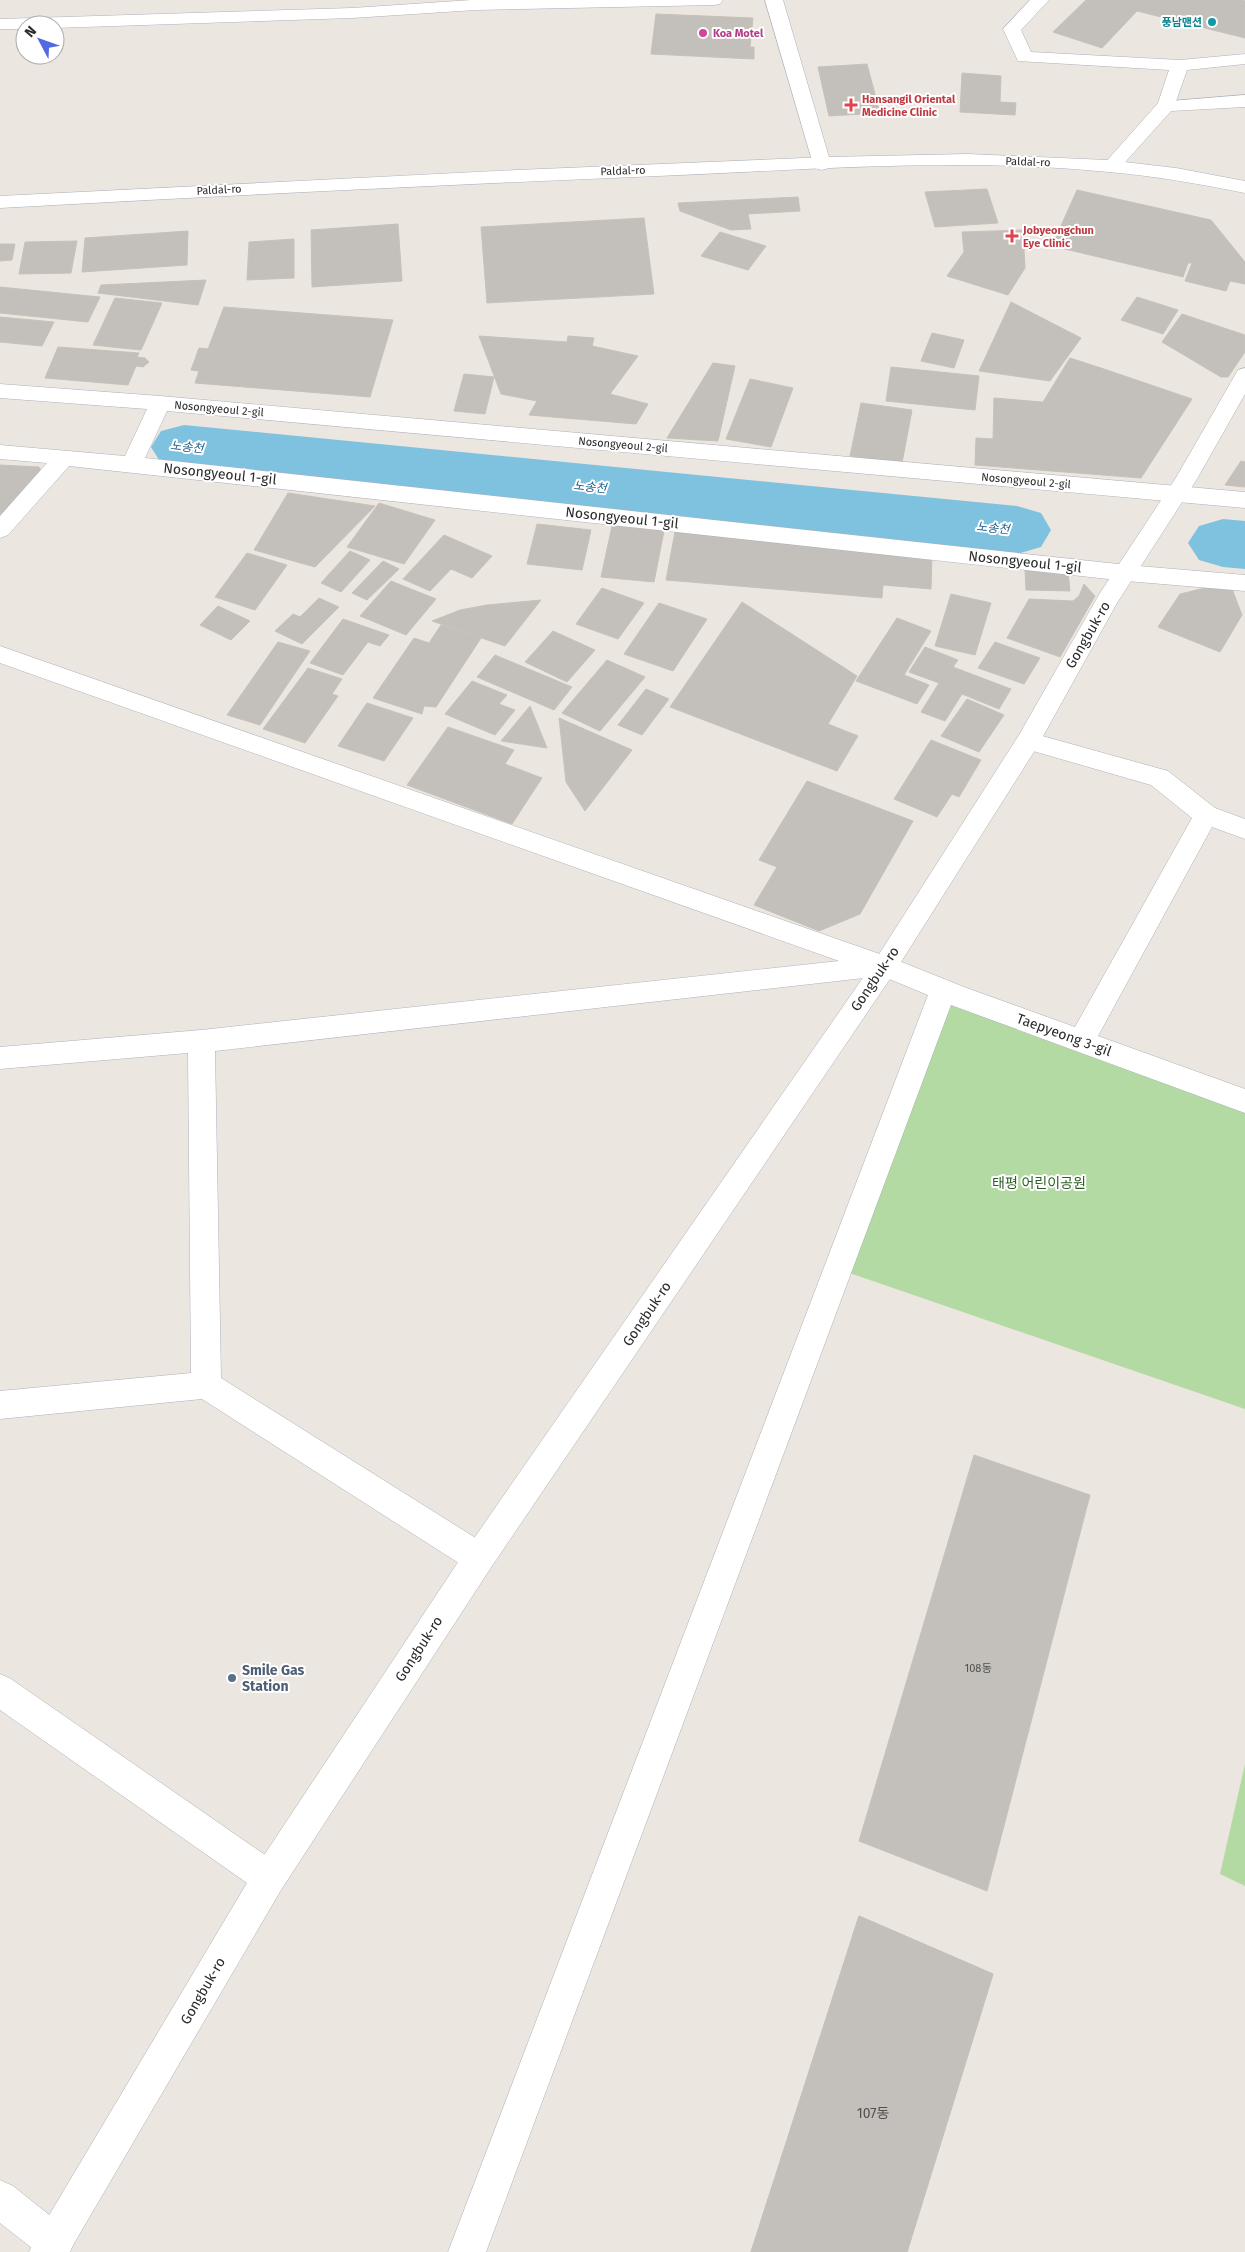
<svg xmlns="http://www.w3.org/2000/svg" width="1245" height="2252" font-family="'Fira Sans','Noto Sans KR',sans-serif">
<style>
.green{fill:#b3daa2}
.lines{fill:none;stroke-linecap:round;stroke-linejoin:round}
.stream{fill:#7fc2e0;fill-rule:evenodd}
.river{fill:#7fc2e0;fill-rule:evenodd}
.building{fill:#c3c0bb;stroke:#c6c2b8}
.service-casing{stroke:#afb0b9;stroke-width:1}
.minor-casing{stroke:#afb0b9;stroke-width:1}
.tertiary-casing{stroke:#afb0b9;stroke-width:1}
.service{fill:#fff;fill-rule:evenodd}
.minor{fill:#fff;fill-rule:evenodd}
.tertiary{fill:#fff;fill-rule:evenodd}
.culture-dot{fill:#0f9aa8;stroke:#fff;stroke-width:2}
.hotel-dot{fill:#d1479c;stroke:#fff;stroke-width:2}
.health-dot{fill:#e0444e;stroke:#fff;stroke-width:2}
.service-dot{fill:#5c6f8a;stroke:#fff;stroke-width:2}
.labels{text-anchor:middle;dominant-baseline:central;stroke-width:4;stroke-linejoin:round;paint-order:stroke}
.far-culture-label{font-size:11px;font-weight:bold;fill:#0d838f;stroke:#fff;text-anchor:end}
.far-hotel-label{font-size:11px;font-weight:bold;fill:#b23c85;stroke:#fff;text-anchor:start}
.far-health-label{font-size:11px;font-weight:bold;fill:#be3a42;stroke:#fff;text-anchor:start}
.far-street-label{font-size:11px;fill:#2b2b2b;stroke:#fff}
.number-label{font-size:11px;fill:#51504f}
.far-water-label{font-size:12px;font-style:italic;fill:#1e618b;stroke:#fff}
.street-label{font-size:14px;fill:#2b2b2b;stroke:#fff}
.park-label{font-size:14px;fill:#2d5f23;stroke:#fff}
.service-label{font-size:14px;font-weight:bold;fill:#4e5e75;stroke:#fff;text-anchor:start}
.near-number-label{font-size:14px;fill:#51504f}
</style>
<rect width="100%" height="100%" fill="#ebe6df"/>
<g class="green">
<polygon points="943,991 1245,1101 1245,1409 838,1269"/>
<polygon points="1245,1764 1245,1886 1220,1874"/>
</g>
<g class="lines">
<polygon class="stream" points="163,440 184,443 189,447 184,451 159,447 158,444"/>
<g class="river">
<polygon points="184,425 1017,506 1041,513 1051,530 1041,547 1017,554 184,469 161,463 151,447 161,431"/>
<polygon points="1223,519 1245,521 1245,569 1223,567 1199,560 1188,543 1199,526"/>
</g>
</g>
<g class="building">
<polygon points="1086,0 1242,0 1245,1 1245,38 1137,11 1102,48 1053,32"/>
<polygon points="656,14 753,18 750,47 754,47 754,59 651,54"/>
<polygon points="867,64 880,113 829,116 818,67"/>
<polygon points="962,73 1001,76 1000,102 1016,103 1015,115 960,112"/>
<polygon points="987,189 998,223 935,227 925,192"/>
<polygon points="1077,190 1211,220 1245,262 1245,284 1230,281 1226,291 1185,281 1192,263 1188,263 1183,277 1052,246"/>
<polygon points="798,197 800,211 748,214 751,229 731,230 680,211 678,203"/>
<polygon points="644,218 654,294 487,303 481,227"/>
<polygon points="398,224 402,281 312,287 311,230"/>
<polygon points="1023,230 1025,268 1008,295 947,276 964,252 962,232"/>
<polygon points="188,231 187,265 82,272 85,238"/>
<polygon points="720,232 766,246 748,270 701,256"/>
<polygon points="294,239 294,278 247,280 249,242"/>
<polygon points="77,241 71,273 19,274 25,242"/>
<polygon points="0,244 15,244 12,260 0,261"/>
<polygon points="206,280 198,305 98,293 101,285"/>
<polygon points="0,287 100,297 88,322 0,313"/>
<polygon points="1137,297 1178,310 1163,334 1121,320"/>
<polygon points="115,298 162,303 141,350 93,345"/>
<polygon points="1011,302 1081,338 1050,381 979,371"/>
<polygon points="224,307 393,320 370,397 195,383 199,371 191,370 199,348 208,349"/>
<polygon points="1182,314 1245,335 1245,352 1228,377 1221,377 1162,342"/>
<polygon points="0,317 54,322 42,346 0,342"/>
<polygon points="932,333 964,340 954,368 921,361"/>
<polygon points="479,336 567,342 568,336 594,338 592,346 638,356 610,394 648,404 636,424 529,415 537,401 501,394"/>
<polygon points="58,347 139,353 137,357 145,358 149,362 143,367 136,366 128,385 45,378"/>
<polygon points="1070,358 1104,369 1078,405 1043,402"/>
<polygon points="713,363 735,366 718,441 667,438"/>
<polygon points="891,367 979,376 975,410 886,401"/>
<polygon points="1104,369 1192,399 1141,478 975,465 976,438 993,439 994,398 1078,405"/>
<polygon points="464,374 494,377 485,414 454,411"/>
<polygon points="750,379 793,388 771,447 726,439"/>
<polygon points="861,403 912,410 902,463 850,456"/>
<polygon points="1241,461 1245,462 1245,487 1225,485"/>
<polygon points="0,465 39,467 43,475 0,521"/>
<polygon points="288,493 375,506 315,567 254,550"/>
<polygon points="379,503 435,520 404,564 347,547"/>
<polygon points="537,524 591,530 582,570 527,564"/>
<polygon points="612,526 664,531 654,582 601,577"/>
<polygon points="675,532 932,554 931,589 883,585 882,598 666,580"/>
<polygon points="444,535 492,556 472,578 451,569 430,591 403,579"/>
<polygon points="350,551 370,560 341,592 321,583"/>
<polygon points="247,553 287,565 255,610 215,597"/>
<polygon points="383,561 399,569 367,600 352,593"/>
<polygon points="1025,570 1068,571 1070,591 1026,590"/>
<polygon points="391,581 436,599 406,635 360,616"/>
<polygon points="1084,584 1095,596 1060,657 1007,638 1029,599 1073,601 1079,596"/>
<polygon points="1222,584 1232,589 1242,615 1220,652 1158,627 1180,594"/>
<polygon points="602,588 644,603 618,639 576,624"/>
<polygon points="951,594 991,603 975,655 935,646"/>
<polygon points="319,598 339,607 302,644 275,631 293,614 300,617"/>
<polygon points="541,600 505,646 432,621 460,610 487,605"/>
<polygon points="742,602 857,676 828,724 858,736 837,771 670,707"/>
<polygon points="659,603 707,619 673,671 624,654"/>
<polygon points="218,606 250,621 231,640 200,625"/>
<polygon points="897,618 931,631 904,675 929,685 917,704 856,681"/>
<polygon points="343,619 389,635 380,646 368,642 343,675 310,663"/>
<polygon points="441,625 481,638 436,707 424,706 422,714 373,698 414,638 429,643"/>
<polygon points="553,631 595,650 567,682 525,662"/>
<polygon points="278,642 310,651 260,725 227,715"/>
<polygon points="995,642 1040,658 1024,684 978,668"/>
<polygon points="925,647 958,660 953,667 1011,689 999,709 962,694 945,721 921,712 939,683 909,672"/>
<polygon points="495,655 572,687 554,710 477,677"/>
<polygon points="607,660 645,677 600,731 562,713"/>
<polygon points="308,668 342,679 332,694 338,696 305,743 263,729"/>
<polygon points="472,681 507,695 499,704 515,710 495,735 445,714"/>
<polygon points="646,689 669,699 642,735 618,725"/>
<polygon points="967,699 1004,715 979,752 941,736"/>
<polygon points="367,703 413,718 384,761 338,746"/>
<polygon points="530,706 547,748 501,741"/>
<polygon points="559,718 632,750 585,811 566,782"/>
<polygon points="448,727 514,750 505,764 542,778 512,824 407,785"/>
<polygon points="931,740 981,760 959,797 952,794 937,817 894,799"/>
<polygon points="807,781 913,821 860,914 819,931 754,905 777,867 759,860"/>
<polygon points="974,1455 1090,1495 987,1891 859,1841"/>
<polygon points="859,1916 993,1974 907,2252 751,2252"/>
<polygon points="859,1916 993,1974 907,2252 751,2252"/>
</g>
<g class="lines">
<defs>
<g id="service">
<polygon points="1030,0 1049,0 1021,30 1031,52 1180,60 1245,54 1245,64 1187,70 1173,110 1166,112 1159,110 1157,106 1169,70 1018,61 1003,29"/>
<polygon points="0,2180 13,2186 68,2230 74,2243 70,2252 37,2252 0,2223"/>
</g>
<g id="minor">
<polygon points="472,0 723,0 720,4 714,5 476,10 352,18 55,28 55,25 25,25 25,29 0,29 0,19 352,8"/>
<polygon points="765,0 783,0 831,164 829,168 822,170 815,168 813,164"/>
<polygon points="1245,95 1245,107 1171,111 1119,169 1112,171 1105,169 1103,165 1159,102"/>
<polygon points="0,384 160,396 1245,492 1245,508 167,411 145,458 1127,565 1245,575 1245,591 1127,581 69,466 8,535 0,538 0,516 47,463 0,459 0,445 125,456 147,409 0,398"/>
<polygon points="0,646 894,959 964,987 1075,1027 1192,818 1151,785 1019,747 1016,741 1019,735 1028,732 1168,771 1215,808 1245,819 1245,839 1212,827 1098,1036 1245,1089 1245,1113 951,1005 486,2252 448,2252 928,995 882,976 215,1051 221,1378 490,1547 495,1558 490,1569 479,1573 468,1569 202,1399 0,1419 0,1391 191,1373 188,1053 0,1069 0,1047 201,1030 839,961 0,663"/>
<polygon points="0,1674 11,1679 281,1866 286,1878 281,1890 269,1895 257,1890 0,1710"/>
</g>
<g id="tertiary">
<path d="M968,154l139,6 69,8 69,13v12c-45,-9 -90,-17 -136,-21 -150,-15 -302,-2 -451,4 -220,9 -439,20 -658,32v-12l517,-26 311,-13z"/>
<polygon points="1245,368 1245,394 1197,479 1117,603 1037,747 894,973 490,1569 281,1890 69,2252 29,2252 35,2239 257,1866 468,1547 876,959 1019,735 1100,593 1177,476 1235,375 1238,370"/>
</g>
</defs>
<use href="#service" class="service-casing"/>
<use href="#minor" class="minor-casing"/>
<use href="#tertiary" class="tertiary-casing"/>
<use href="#service" class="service"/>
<use href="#minor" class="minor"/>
<use href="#tertiary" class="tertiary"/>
</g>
<circle class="culture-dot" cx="1212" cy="22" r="5"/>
<circle class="hotel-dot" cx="703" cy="33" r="5"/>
<g class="health-dot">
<path d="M848.5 97.5h5v5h5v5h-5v5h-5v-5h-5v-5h5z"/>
<path d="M1009.5 228.5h5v5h5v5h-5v5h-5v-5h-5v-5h5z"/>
</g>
<circle class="service-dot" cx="232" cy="1678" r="5"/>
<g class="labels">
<g class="far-culture-label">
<text x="1202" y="22">풍남맨션</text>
</g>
<g class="far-hotel-label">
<text x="713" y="33">Koa Motel</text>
</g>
<g class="far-health-label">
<text x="862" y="99">Hansangil Oriental<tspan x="862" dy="13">Medicine Clinic</tspan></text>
<text x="1023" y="230">Jobyeongchun<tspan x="1023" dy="13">Eye Clinic</tspan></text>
</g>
<g class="far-street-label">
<text transform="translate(1028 162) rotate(2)">Paldal-ro</text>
<text transform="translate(623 171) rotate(-2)">Paldal-ro</text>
<text transform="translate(219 190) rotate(-3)">Paldal-ro</text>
<text transform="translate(219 409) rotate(5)">Nosongyeoul 2-gil</text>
<text transform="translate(623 445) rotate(5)">Nosongyeoul 2-gil</text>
<text transform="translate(1026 481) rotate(5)">Nosongyeoul 2-gil</text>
</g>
<g class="number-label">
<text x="978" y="1668">108동</text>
</g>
<g class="far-water-label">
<text transform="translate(187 447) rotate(6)">노송천</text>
<text transform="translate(590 487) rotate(6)">노송천</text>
<text transform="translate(993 528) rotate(6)">노송천</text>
</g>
<g class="street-label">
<text transform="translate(220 474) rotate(6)">Nosongyeoul 1-gil</text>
<text transform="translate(622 518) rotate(6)">Nosongyeoul 1-gil</text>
<text transform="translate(1025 562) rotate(6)">Nosongyeoul 1-gil</text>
<text transform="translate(1088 635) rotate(-60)">Gongbuk-ro</text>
<text transform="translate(875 979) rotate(-56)">Gongbuk-ro</text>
<text transform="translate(1064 1035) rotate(20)">Taepyeong 3-gil</text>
<text transform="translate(647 1314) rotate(-56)">Gongbuk-ro</text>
<text transform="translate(419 1649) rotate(-57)">Gongbuk-ro</text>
<text transform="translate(203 1991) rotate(-60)">Gongbuk-ro</text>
</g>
<g class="park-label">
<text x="1039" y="1183">태평 어린이공원</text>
</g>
<g class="service-label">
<text x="242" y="1670">Smile Gas<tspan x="242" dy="16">Station</tspan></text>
</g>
<g class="near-number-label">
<text x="873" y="2113">107동</text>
</g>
</g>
<g transform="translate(40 40) rotate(311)"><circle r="24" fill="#ffffff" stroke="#aaaaaa"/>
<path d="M0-4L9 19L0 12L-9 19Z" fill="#5368e3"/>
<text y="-8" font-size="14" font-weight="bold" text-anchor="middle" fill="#2b2b2b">N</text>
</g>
</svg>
